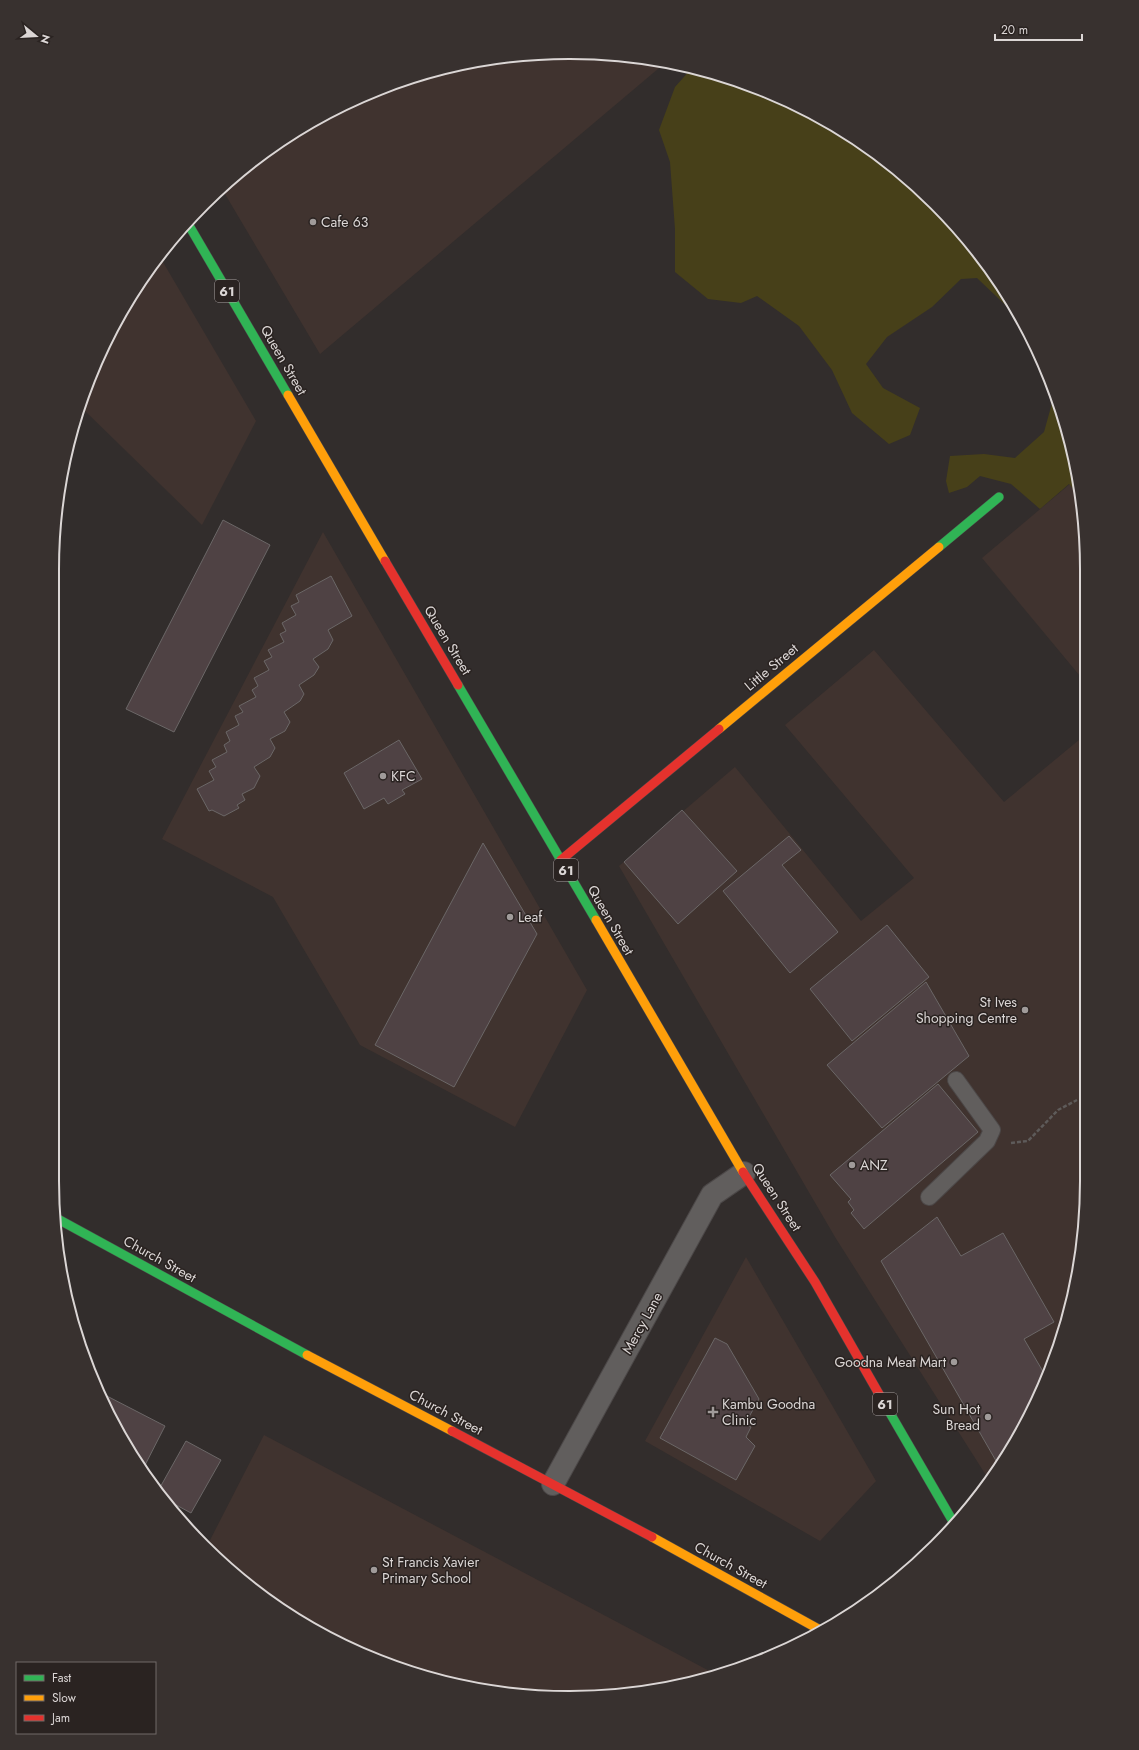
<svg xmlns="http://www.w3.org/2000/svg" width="1139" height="1750" font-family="Jost,sans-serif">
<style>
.built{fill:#40332f}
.green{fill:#474019}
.building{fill:#4f4244;stroke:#6b6767}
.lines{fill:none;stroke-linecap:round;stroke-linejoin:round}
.lane-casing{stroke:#4c4848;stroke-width:18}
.street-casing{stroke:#4c4848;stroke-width:24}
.fast-casing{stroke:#4c4848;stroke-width:10}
.slow-casing{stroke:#4c4848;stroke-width:10}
.jam-casing{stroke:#4c4848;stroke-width:10}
.path{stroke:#5e5b5a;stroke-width:2.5;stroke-dasharray:4 2;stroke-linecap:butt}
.lane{stroke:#615e5d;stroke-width:16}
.street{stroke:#615e5d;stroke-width:22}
.fast{stroke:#30b455;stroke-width:9}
.slow{stroke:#ff9f0a;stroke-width:9}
.jam{stroke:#e5322d;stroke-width:9}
.poi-dot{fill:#a09b9a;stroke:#2a2321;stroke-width:1.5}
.labels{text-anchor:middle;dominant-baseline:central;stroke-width:3;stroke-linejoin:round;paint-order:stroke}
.shield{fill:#2a2321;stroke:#a6a09f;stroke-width:1}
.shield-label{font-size:13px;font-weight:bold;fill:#dbd6d5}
.poi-label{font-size:14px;fill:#dbd6d5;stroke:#2a2321;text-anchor:start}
.street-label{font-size:14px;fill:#dbd6d5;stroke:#2a2321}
.rim{fill:none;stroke:#dbd6d5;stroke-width:2}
</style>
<rect width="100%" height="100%" fill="#322d2c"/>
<g class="built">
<polygon points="535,53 637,56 665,63 320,354 222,189 256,158 340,105 435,70"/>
<polygon points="160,257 256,421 202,525 82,408 91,371 121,311"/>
<polygon points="1070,484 1079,495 1086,536 1085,682 982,558"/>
<polygon points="323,532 587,990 515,1127 360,1045 273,897 162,839"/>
<polygon points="874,650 1004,802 1085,735 1083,1248 1048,1379 1018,1439 989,1480 835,1237 619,866 735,767 861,921 914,878 785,725"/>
<polygon points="746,1257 876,1481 820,1541 645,1441"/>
<polygon points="264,1435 717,1675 704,1680 569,1698 469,1688 403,1670 311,1629 255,1591 206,1548"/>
</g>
<g class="green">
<polygon points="691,69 736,79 828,121 911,180 980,255 1020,319 977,278 961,279 932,307 887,337 866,364 883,388 920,408 910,435 889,444 852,413 832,370 799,326 757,296 741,303 708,299 675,272 675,229 670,162 659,130 675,87"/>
<polygon points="1054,396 1069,436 1079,495 1069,484 1040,509 1011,484 980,476 967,487 949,493 946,481 950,456 984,454 1015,458 1044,432"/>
</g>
<g class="building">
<polygon points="223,520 270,545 174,732 126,709"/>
<polygon points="331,576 352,616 328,630 333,640 328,649 313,659 319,667 314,675 299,685 304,694 300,701 284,712 290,722 285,731 270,739 275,748 270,757 254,767 260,776 254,788 242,794 245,800 237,805 239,808 224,816 212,810 209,811 197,789 214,780 209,771 216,767 212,760 227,752 224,745 230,741 226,732 239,725 235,716 243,712 239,706 256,697 252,690 258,686 254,678 269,670 264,661 272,657 268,650 284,642 280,634 286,631 282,623 296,615 291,606 299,602 296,595"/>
<polygon points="399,740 422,779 402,790 405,794 388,804 384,798 364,809 344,773"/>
<polygon points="682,810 737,871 678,924 624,862"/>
<polygon points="789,836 801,850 782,865 838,932 790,973 723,891"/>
<polygon points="483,843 537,934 454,1087 375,1045"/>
<polygon points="887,925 929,977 852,1041 810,989"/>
<polygon points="926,982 969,1056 882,1128 827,1065"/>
<polygon points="938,1084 978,1132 864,1229 851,1213 854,1210 848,1202 851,1199 830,1175"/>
<polygon points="937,1217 961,1256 1003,1233 1054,1322 1024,1339 1045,1375 1041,1376 1045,1383 1043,1388 1039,1390 1041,1393 1018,1439 999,1466 881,1261"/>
<polygon points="715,1338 727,1344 759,1399 745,1424 751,1427 746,1437 755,1446 736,1480 660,1438"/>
<polygon points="103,1394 165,1426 143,1469 138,1466"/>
<polygon points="186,1441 221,1460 191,1513 165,1499 158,1491"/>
</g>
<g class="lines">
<defs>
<polyline id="lane" points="929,1197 987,1141 992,1130 956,1080"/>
<polyline id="street" points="553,1484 712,1195 744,1173"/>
<g id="fast">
<polyline points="187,222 288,395"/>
<polyline points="939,547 999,497"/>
<polyline points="458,685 596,920"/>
<polyline points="56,1218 307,1355"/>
<polyline points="883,1401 955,1525"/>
</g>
<g id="slow">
<polyline points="288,395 385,561"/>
<polyline points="719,729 939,547"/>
<polyline points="596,920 743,1172"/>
<polyline points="307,1355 452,1431"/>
<polyline points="652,1537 822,1631"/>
</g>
<g id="jam">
<polyline points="385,561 458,685"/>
<polyline points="561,860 719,729"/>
<polyline points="743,1172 815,1282 883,1401"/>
<polyline points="452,1431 652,1537"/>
</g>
</defs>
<use href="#lane" class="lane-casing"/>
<use href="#street" class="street-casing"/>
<use href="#fast" class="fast-casing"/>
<use href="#slow" class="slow-casing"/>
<use href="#jam" class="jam-casing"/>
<polyline class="path" points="1011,1143 1028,1141 1058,1110 1077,1100"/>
<use href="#lane" class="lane"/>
<use href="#street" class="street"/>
<use href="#fast" class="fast"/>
<use href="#slow" class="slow"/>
<use href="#jam" class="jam"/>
</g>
<g class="poi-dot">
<circle cx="313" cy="222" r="4"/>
<circle cx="383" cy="776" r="4"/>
<circle cx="510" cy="917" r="4"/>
<circle cx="1025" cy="1010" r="4"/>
<circle cx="852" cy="1165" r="4"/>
<circle cx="954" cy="1362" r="4"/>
<path d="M711 1406h4v4h4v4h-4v4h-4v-4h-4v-4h4z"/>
<circle cx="988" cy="1417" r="4"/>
<circle cx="374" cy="1570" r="4"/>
</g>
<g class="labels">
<g class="shield">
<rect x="215" y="280" width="24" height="22" rx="3"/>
<rect x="554" y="859" width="24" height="22" rx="3"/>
<rect x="873" y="1393" width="24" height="22" rx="3"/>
</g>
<g class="shield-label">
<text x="227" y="291">61</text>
<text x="566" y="870">61</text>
<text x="885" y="1404">61</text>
</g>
<g class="poi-label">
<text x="321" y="222">Cafe 63</text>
<text x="391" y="776">KFC</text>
<text x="518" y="917">Leaf</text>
<text x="1017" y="1002" text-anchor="end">St Ives<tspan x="1017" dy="16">Shopping Centre</tspan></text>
<text x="860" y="1165">ANZ</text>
<text x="946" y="1362" text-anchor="end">Goodna Meat Mart</text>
<text x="722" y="1404">Kambu Goodna<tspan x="722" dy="16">Clinic</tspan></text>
<text x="980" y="1409" text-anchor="end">Sun Hot<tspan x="980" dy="16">Bread</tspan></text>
<text x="382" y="1562">St Francis Xavier<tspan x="382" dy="16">Primary School</tspan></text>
</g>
<g class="street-label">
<text transform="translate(284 360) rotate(60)">Queen Street</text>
<text transform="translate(448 640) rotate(59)">Queen Street</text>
<text transform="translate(771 667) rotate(-40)">Little Street</text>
<text transform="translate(611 920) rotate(60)">Queen Street</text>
<text transform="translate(777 1197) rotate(57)">Queen Street</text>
<text transform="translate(160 1259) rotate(29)">Church Street</text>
<text transform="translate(642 1323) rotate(-61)">Mercy Lane</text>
<text transform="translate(446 1412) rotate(28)">Church Street</text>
<text transform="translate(731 1565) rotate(29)">Church Street</text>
</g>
</g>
<path d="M0 0H1139V1750H0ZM569 59H570A510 510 0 0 1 1080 569V1181A510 510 0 0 1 570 1691H569A510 510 0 0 1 59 1181V569A510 510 0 0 1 569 59Z" fill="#38312f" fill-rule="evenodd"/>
<path class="rim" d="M569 59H570A510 510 0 0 1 1080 569V1181A510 510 0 0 1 570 1691H569A510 510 0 0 1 59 1181V569A510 510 0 0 1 569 59Z"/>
<rect x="16" y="1662" width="140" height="72" fill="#2a2321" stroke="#716b69"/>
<rect x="24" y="1675" width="20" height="6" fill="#30b455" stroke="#716b69"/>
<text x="52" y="1682" font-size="12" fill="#dbd6d5">Fast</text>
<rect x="24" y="1695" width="20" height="6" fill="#ff9f0a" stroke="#716b69"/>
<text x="52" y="1702" font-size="12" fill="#dbd6d5">Slow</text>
<rect x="24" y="1715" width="20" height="6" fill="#e5322d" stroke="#716b69"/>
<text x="52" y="1722" font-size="12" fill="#dbd6d5">Jam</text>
<g transform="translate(36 36) rotate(108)" stroke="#2a2321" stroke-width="3" paint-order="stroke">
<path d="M0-3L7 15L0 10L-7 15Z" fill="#dbd6d5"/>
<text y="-6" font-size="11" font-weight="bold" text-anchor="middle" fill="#dbd6d5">N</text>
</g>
<path d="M995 34v6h87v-6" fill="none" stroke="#dbd6d5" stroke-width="2"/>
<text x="1001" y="34" font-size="12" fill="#dbd6d5" stroke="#2a2321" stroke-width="3" paint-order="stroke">20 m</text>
</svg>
